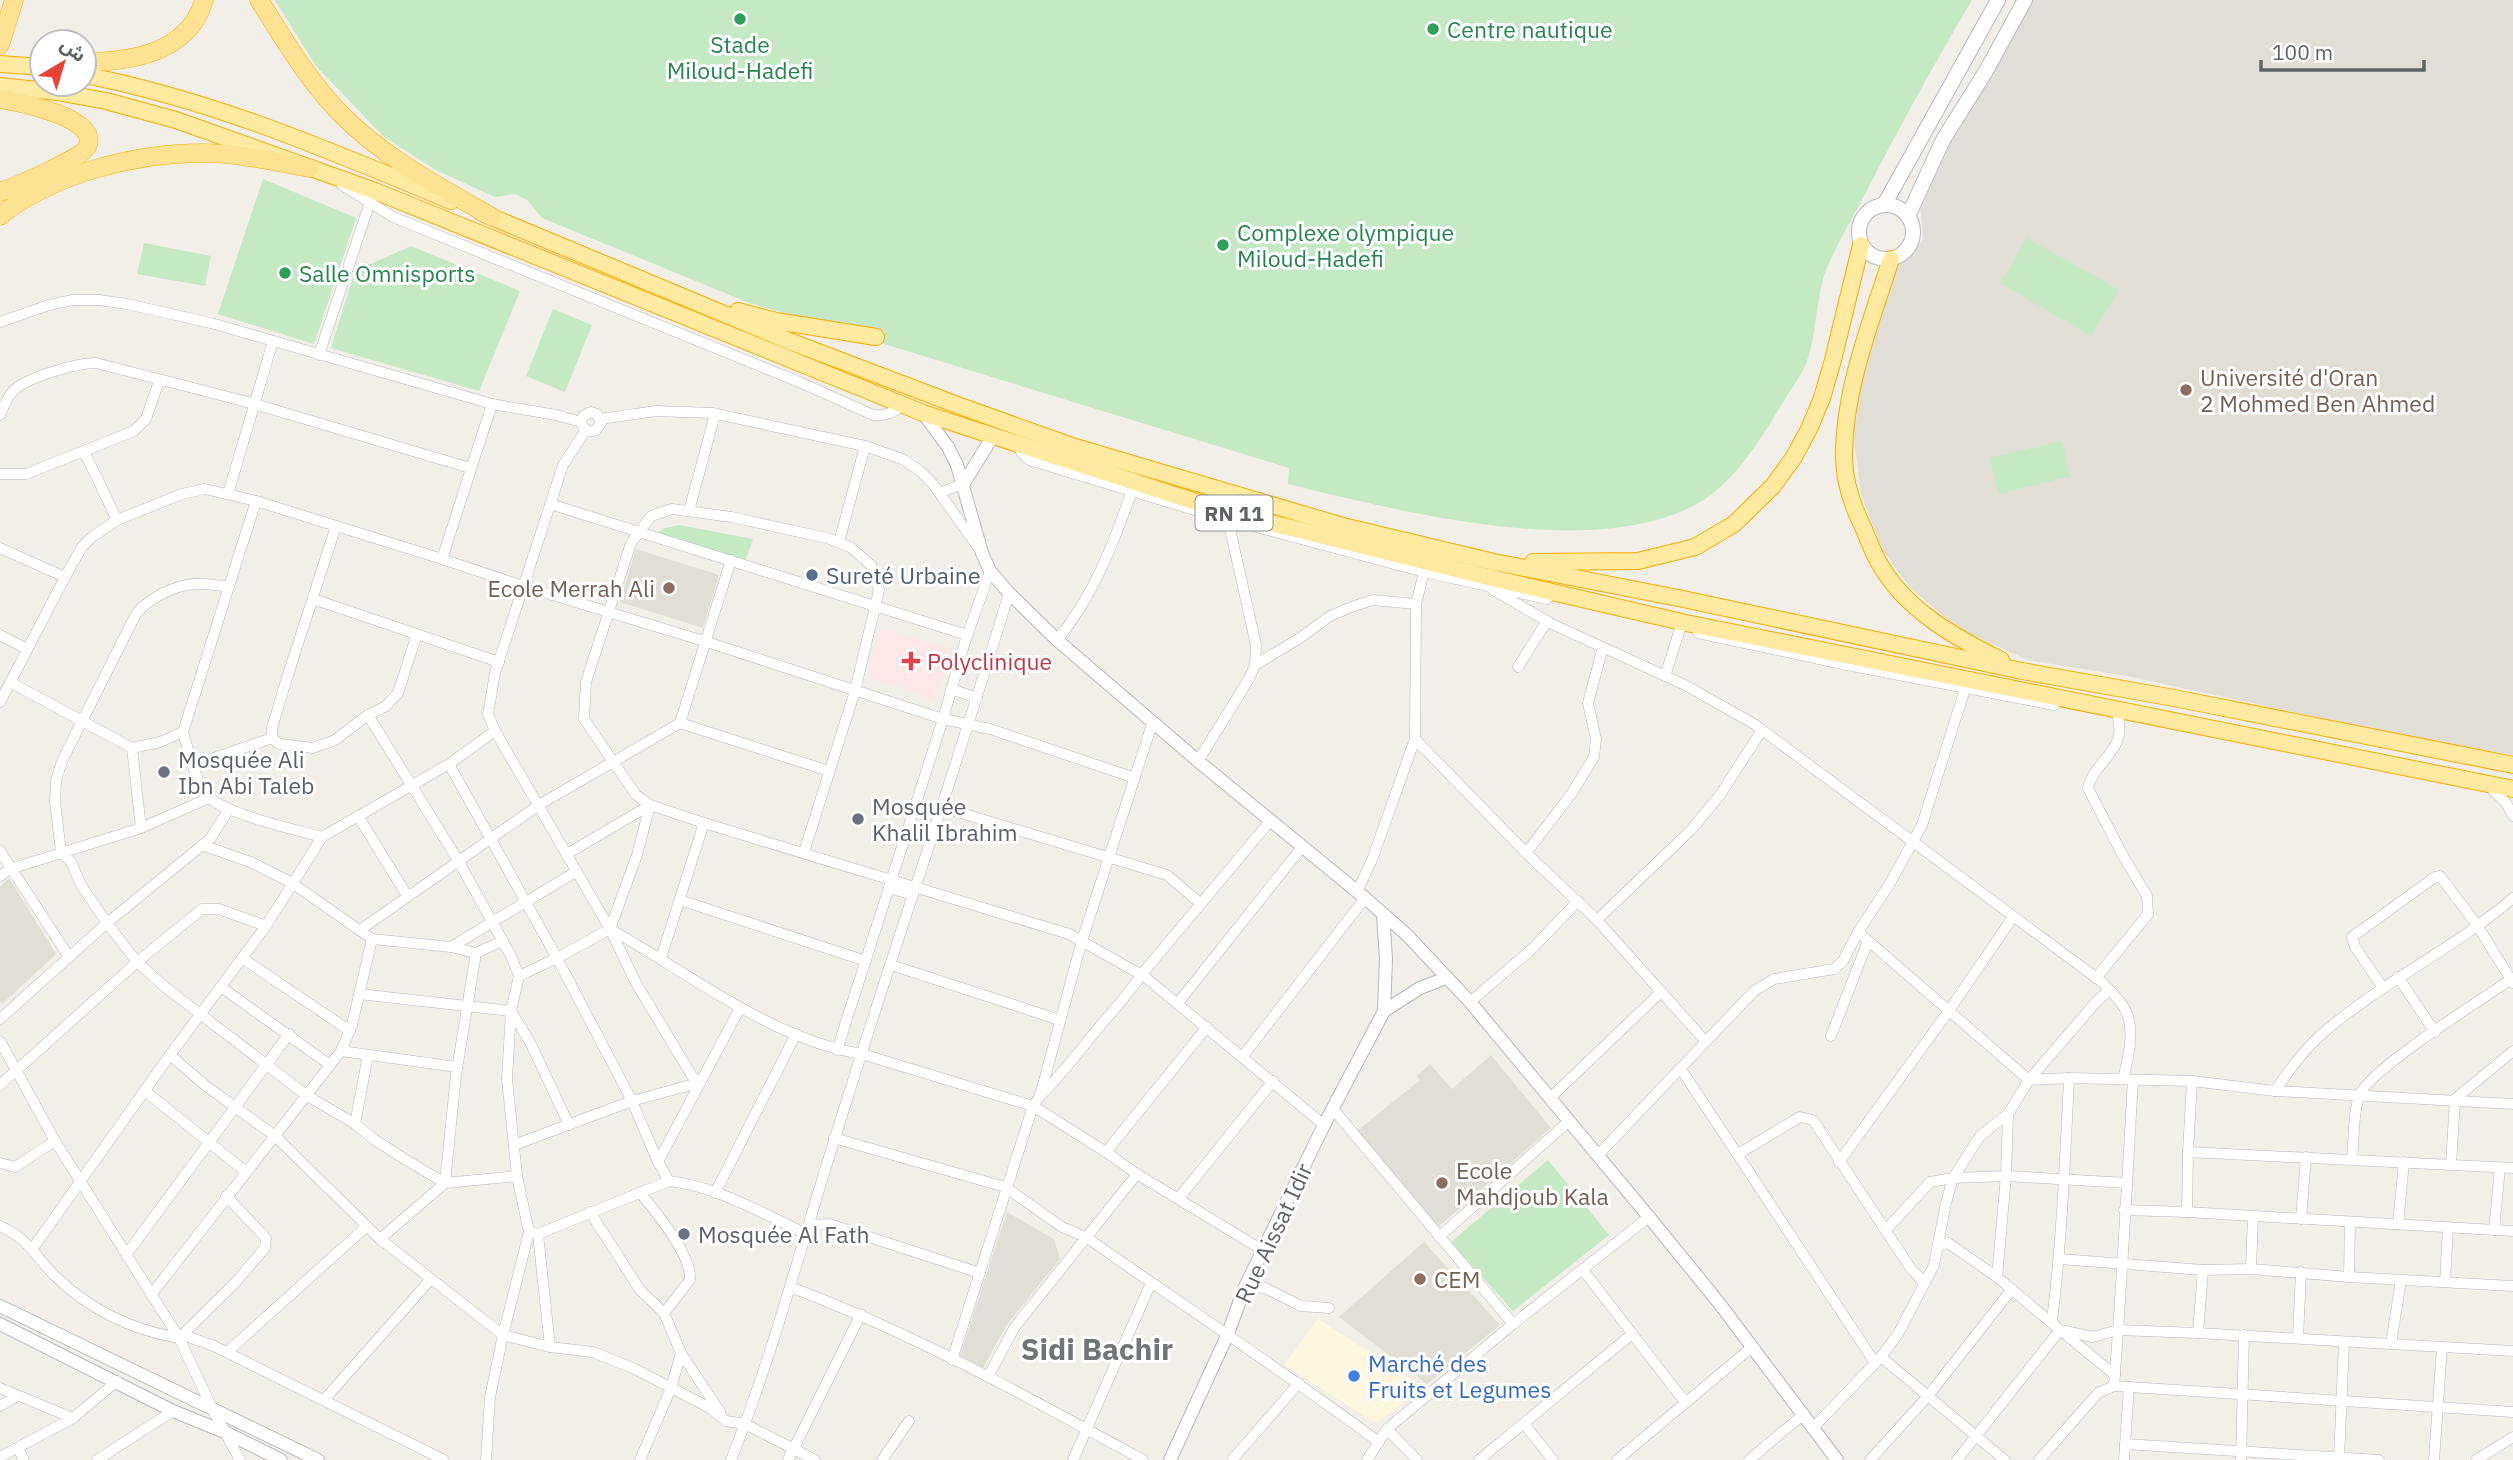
<svg xmlns="http://www.w3.org/2000/svg" width="2513" height="1460" font-family="'IBM Plex Sans','Noto Sans Arabic',sans-serif">
<style>
.commercial{fill:#fef7e0}
.education{fill:#e1ded6}
.medical{fill:#fce8e6}
.green{fill:#c5e8c5}
.lines{fill:none;stroke-linecap:round;stroke-linejoin:round}
.minor-casing{stroke:#b5b8bc;stroke-width:11}
.tertiary-casing{stroke:#b5b8bc;stroke-width:14}
.secondary-casing{stroke:#b6babf;stroke-width:16}
.trunk-casing{stroke:#f9ab00;stroke-width:18}
.motorway-casing{stroke:#f9ab00;stroke-width:19}
.minor{stroke:#fff;stroke-width:10}
.tertiary{stroke:#fff;stroke-width:12}
.secondary{stroke:#fff;stroke-width:14}
.trunk{stroke:#feeaa1;stroke-width:16}
.motorway{stroke:#fde293;stroke-width:18}
.leisure-dot{fill:#2e9e5b;stroke:#fff;stroke-width:2.5}
.education-dot{fill:#8d6e63;stroke:#fff;stroke-width:2.5}
.service-dot{fill:#5c6f8a;stroke:#fff;stroke-width:2.5}
.health-dot{fill:#e0444e;stroke:#fff;stroke-width:2.5}
.worship-dot{fill:#6b7280;stroke:#fff;stroke-width:2.5}
.shop-dot{fill:#3f7fe0;stroke:#fff;stroke-width:2.5}
.labels{text-anchor:middle;dominant-baseline:central;stroke-width:6;stroke-linejoin:round;paint-order:stroke}
.shield{fill:#fff;stroke:#8f9295;stroke-width:2}
.shield-label{font-size:21px;font-weight:bold;fill:#5f6368}
.leisure-label{font-size:23px;fill:#27864d;stroke:#fff;text-anchor:start}
.education-label{font-size:23px;fill:#785e54;stroke:#fff;text-anchor:start}
.service-label{font-size:23px;fill:#4e5e75;stroke:#fff;text-anchor:start}
.health-label{font-size:23px;fill:#be3a42;stroke:#fff;text-anchor:start}
.worship-label{font-size:23px;fill:#5b616d;stroke:#fff;text-anchor:start}
.street-label{font-size:23px;fill:#5f6368;stroke:#fff}
.shop-label{font-size:23px;fill:#366cbe;stroke:#fff;text-anchor:start}
.district-label{font-size:30px;font-weight:bold;fill:#70757a;stroke:#fff}
</style>
<rect width="100%" height="100%" fill="#f1efe8"/>
<polygon class="commercial" points="1318,1319 1424,1387 1378,1422 1372,1421 1284,1365"/>
<g class="education">
<polygon points="2025,0 2513,0 2513,755 2415,738 2127,676 2028,660 1959,629 1909,587 1882,549 1861,494 1854,438 1865,343 1884,281 1923,240 1919,192"/>
<polygon points="636,549 719,575 703,628 620,602"/>
<polygon points="9,878 56,954 2,1004 0,1000 0,887"/>
<polygon points="1491,1055 1551,1128 1434,1231 1353,1134 1420,1080 1417,1076 1430,1064 1452,1089"/>
<polygon points="1007,1212 1054,1239 1060,1259 1006,1326 983,1368 977,1372 961,1364 960,1355"/>
<polygon points="1424,1242 1500,1325 1427,1384 1339,1317"/>
</g>
<polygon class="medical" points="881,629 953,649 933,702 917,692 870,678 869,673"/>
<g class="green">
<path d="M275,0h1697c-38,64 -73,128 -107,194 -13,25 -28,50 -39,76 -11,28 -9,71 -22,98 -6,12 -15,24 -22,36 -22,36 -50,83 -89,102 -105,54 -294,5 -405,-22l1,-16 -542,-166 -205,-84 -15,-18 -12,-6 -20,3 -59,-27 -53,-34 -67,-70z"/>
<polygon points="263,179 356,218 314,344 218,314"/>
<polygon points="2027,238 2119,290 2091,336 2000,283"/>
<polygon points="144,243 211,256 205,286 137,274"/>
<polygon points="411,246 520,291 479,391 331,348 355,271"/>
<polygon points="553,309 592,325 565,392 526,376"/>
<polygon points="2062,441 2070,476 1999,494 1990,458"/>
<polygon points="679,525 753,539 745,561 657,534 662,529"/>
<polygon points="1548,1160 1609,1235 1513,1311 1451,1242"/>
</g>
<g class="lines">
<defs>
<g id="minor">
<path d="M342,185l51,32 404,164 76,34c13,1 20,-2 30,-10"/>
<path d="M0,322l49,-17 24,-5h26l28,4 84,19 281,81 64,11 25,7c2,8 8,11 15,8l5,-7 -4,-9 -6,-2 -8,4 -2,6"/>
<polyline points="319,355 370,202"/>
<path d="M0,415c3,-8 7,-17 13,-24 14,-14 64,-28 83,-28l159,41 215,64"/>
<polyline points="600,419 656,411 712,413 865,446 902,459 919,470 933,484 978,547"/>
<polyline points="1020,444 1021,452 1029,460 1201,512"/>
<polyline points="84,451 117,520"/>
<polyline points="0,474 26,474 134,431 146,419 159,381"/>
<polyline points="940,493 964,483"/>
<polyline points="228,494 273,341"/>
<path d="M256,501l-73,231c6,19 12,51 26,65 16,17 88,33 113,40"/>
<polyline points="550,504 967,635"/>
<polyline points="689,511 714,418"/>
<polyline points="1249,525 1424,572 1547,599"/>
<polyline points="336,526 286,681 272,728 272,738 279,744 313,748 335,740 368,715 386,706 398,693 417,634"/>
<polyline points="839,542 865,446"/>
<polyline points="0,548 65,577"/>
<polyline points="442,559 492,404"/>
<path d="M227,586c-10,0 -22,-3 -33,-2 -21,2 -45,14 -58,30l-74,147 -6,20 -1,20 6,51 10,10 10,23 26,38 30,39 28,25 141,108 49,29 20,16 28,18 42,25 72,-7"/>
<path d="M1493,590l59,34 133,61 69,39 348,258c6,7 14,14 19,21 16,20 8,53 2,76"/>
<polyline points="313,599 499,662"/>
<polyline points="1698,633 1842,664 2054,705"/>
<polyline points="0,635 27,649"/>
<path d="M1057,640c37,-44 56,-96 75,-149"/>
<polyline points="1255,665 1300,638 1330,616 1354,606 1373,600 1416,604"/>
<polyline points="1518,667 1547,621"/>
<polyline points="1665,676 1680,629"/>
<polyline points="10,682 132,748 141,828"/>
<polyline points="951,689 977,698"/>
<polyline points="0,702 65,577 82,547 92,537 117,520 182,494 205,489 256,501 442,559 523,586 707,642 943,719 990,729 1135,778"/>
<polyline points="368,715 459,862 511,956 519,976 511,1011 507,1079 517,1176 529,1232 503,1335 490,1397 486,1460"/>
<polyline points="680,723 731,560"/>
<polyline points="1415,739 1526,853 1597,920 1706,1042"/>
<polyline points="132,748 160,742 183,732"/>
<polyline points="1198,761 1249,679 1255,665 1256,645 1228,520"/>
<path d="M449,764l108,194 75,143 26,61 11,19c48,5 94,33 138,53"/>
<polyline points="193,765 272,738"/>
<polyline points="2491,788 2506,803 2513,816"/>
<polyline points="941,807 1167,875 1201,904"/>
<polyline points="358,816 408,897"/>
<polyline points="202,845 253,863 292,883 372,939 451,947 476,953 502,941"/>
<polyline points="0,851 69,957"/>
<polyline points="804,852 855,691 879,590 871,565 850,547 827,538 731,517 672,509 651,516 631,543 586,682 584,719 636,795 650,805 704,823 1069,934 1145,977 1324,1125"/>
<polyline points="1526,853 1572,793 1594,757 1596,739 1588,703 1603,647"/>
<polyline points="567,854 650,805"/>
<polyline points="0,876 10,869 141,828 209,798"/>
<polyline points="889,888 913,895"/>
<polyline points="1357,892 1372,860 1415,739 1416,604 1424,572"/>
<polyline points="680,900 866,961"/>
<polyline points="1597,920 1691,830 1720,795 1762,730"/>
<path d="M610,929c79,44 162,111 252,125l171,52 73,46 31,22 127,77"/>
<polyline points="360,930 539,805 680,723 829,771"/>
<polyline points="1858,932 2029,1080 2097,1001 2109,990"/>
<polyline points="451,947 577,871"/>
<polyline points="242,958 350,1031"/>
<polyline points="661,958 704,823"/>
<polyline points="891,965 1060,1020"/>
<polyline points="519,976 557,958 610,929 637,855 650,805"/>
<polyline points="2398,977 2435,1032"/>
<path d="M2096,978l52,-64 -1,-18 -25,-42 -34,-66c3,-18 24,-31 30,-49 3,-7 1,-16 0,-23"/>
<polyline points="221,987 330,1065"/>
<polyline points="2383,988 2355,947 2352,937 2435,877 2440,876 2477,925 2513,983"/>
<polyline points="359,994 511,1011 531,1044 569,1125"/>
<polyline points="1470,1002 1532,949 1578,901"/>
<polyline points="1178,1003 1302,847"/>
<polyline points="0,1019 107,923 210,839 229,809"/>
<polyline points="1831,1036 1868,941"/>
<polyline points="0,1041 55,1141 179,1338 213,1410 240,1460"/>
<polyline points="837,1050 943,719 965,642 990,571"/>
<polyline points="341,1051 457,1067"/>
<polyline points="170,1055 206,1086 275,1136 380,1239 503,1335 550,1347 593,1352 635,1369 710,1408 726,1421 745,1424 815,1460"/>
<polyline points="1243,1056 1365,898"/>
<polyline points="1681,1069 1875,1363"/>
<polyline points="0,1085 137,962 202,909 219,909 266,926"/>
<polyline points="145,1091 246,1172"/>
<path d="M2275,1091c14,-21 29,-42 48,-58 59,-51 132,-85 190,-135"/>
<path d="M1040,1096c18,-17 31,-35 47,-54 18,-23 38,-43 55,-68l129,-154"/>
<polyline points="1550,1098 1661,992"/>
<polyline points="1333,1109 1513,1324"/>
<polyline points="355,1124 368,1055"/>
<path d="M834,1138l171,49 57,40 24,10c98,69 197,134 293,205"/>
<polyline points="514,1145 632,1101 698,1083 692,1076 636,983 610,929 495,731 488,714 495,673 563,465 586,430"/>
<polyline points="1106,1152 1207,1027"/>
<polyline points="2188,1152 2513,1168"/>
<polyline points="1738,1154 1800,1117 1813,1120 1911,1269 1925,1283"/>
<polyline points="1598,1155 1754,991 1774,979 1834,969 1843,961 1858,932 1889,885 1922,825 1965,689"/>
<path d="M2352,1159c2,-18 1,-50 8,-65 12,-26 121,-94 150,-114"/>
<polyline points="658,1162 740,1008"/>
<polyline points="1839,1162 1948,1012 2013,917"/>
<polyline points="0,1163 15,1167 55,1141"/>
<polyline points="2451,1165 2455,1099 2513,1051"/>
<polyline points="715,1193 796,1034"/>
<path d="M641,1194c15,18 51,61 49,86l-26,33"/>
<polyline points="1179,1198 1273,1081"/>
<polyline points="2124,1210 2187,1212 2513,1231"/>
<polyline points="590,1212 640,1290 664,1313 681,1353 720,1412"/>
<polyline points="2187,1212 2188,1152 2192,1081"/>
<polyline points="2301,1219 2306,1157"/>
<polyline points="2398,1224 2404,1162"/>
<polyline points="809,1225 829,1224 980,1273"/>
<path d="M0,1226c29,13 35,30 55,50 35,34 77,54 124,62l54,-53 32,-37 1,-10 -40,-42"/>
<polyline points="1886,1230 1930,1182 1953,1178 2006,1176 2127,1183"/>
<polyline points="2494,1230 2500,1168"/>
<polyline points="529,1232 538,1234 669,1181"/>
<polyline points="538,1234 550,1347"/>
<polyline points="1439,1237 1569,1121"/>
<polyline points="380,1239 445,1183 456,1075 476,953"/>
<polyline points="1939,1245 1948,1243 1997,1277 2060,1330 2093,1337 2118,1330 2198,1333 2513,1351"/>
<polyline points="33,1248 170,1055 266,926 322,837 449,764 495,731"/>
<polyline points="126,1255 289,1034"/>
<polyline points="2060,1259 2203,1270 2251,1269 2349,1277 2513,1286"/>
<polyline points="2251,1269 2253,1216"/>
<polyline points="1583,1270 1681,1397 1687,1401"/>
<polyline points="1997,1277 2006,1176 2008,1114"/>
<polyline points="2349,1277 2350,1222"/>
<polyline points="2445,1282 2448,1228"/>
<path d="M790,1287c123,46 238,110 353,173"/>
<polyline points="1245,1287 1265,1288 1301,1306 1329,1308"/>
<polyline points="151,1295 341,1051 352,1025 372,939"/>
<path d="M2052,1321c10,-81 13,-161 17,-243"/>
<polyline points="2198,1333 2203,1270"/>
<polyline points="183,1335 214,1346 444,1460"/>
<polyline points="2298,1337 2301,1272"/>
<polyline points="2391,1344 2401,1280"/>
<polyline points="227,1352 367,1226"/>
<polyline points="1881,1357 2005,1460"/>
<polyline points="952,1360 1033,1106 1040,1096 1081,944 1153,721"/>
<polyline points="988,1377 1014,1328 1137,1174"/>
<path d="M2114,1386c8,-102 13,-204 19,-306"/>
<polyline points="0,1388 73,1418"/>
<polyline points="324,1400 430,1280"/>
<polyline points="0,1406 18,1396"/>
<polyline points="1524,1424 1553,1460"/>
<polyline points="1814,1427 1881,1357 1898,1334 1934,1265 1946,1203 1953,1178 1980,1136 2008,1114 2029,1080 2069,1078 2192,1081 2275,1091 2513,1104"/>
<polyline points="1387,1429 1417,1460"/>
<polyline points="2125,1444 2379,1460"/>
<polyline points="18,1448 24,1460"/>
<polyline points="0,1457 73,1418 117,1381"/>
<polyline points="97,1460 173,1411"/>
<polyline points="640,1460 671,1388 681,1353"/>
<path d="M731,1460c42,-105 70,-215 104,-322 56,-182 119,-362 174,-545"/>
<polyline points="788,1460 861,1314"/>
<polyline points="882,1460 909,1421"/>
<polyline points="1073,1460 1151,1283"/>
<polyline points="1232,1460 1299,1383"/>
<polyline points="1367,1460 1387,1429 1513,1324 1649,1217"/>
<polyline points="1479,1460 1632,1334"/>
<polyline points="1617,1460 1751,1348"/>
<polyline points="1749,1460 1804,1414"/>
<polyline points="1870,1460 1928,1396 2012,1289"/>
<polyline points="1957,1460 2060,1330 2115,1375"/>
<polyline points="2039,1460 2098,1393 2114,1386 2513,1412"/>
<polyline points="2124,1460 2129,1387"/>
<polyline points="2241,1460 2244,1335"/>
<polyline points="2339,1460 2344,1342"/>
<polyline points="2434,1460 2442,1347"/>
<polyline points="2476,1460 2513,1437"/>
</g>
<g id="tertiary">
<polyline points="923,413 948,447 957,465 982,553 990,571 1009,593 1057,640 1198,761 1365,898 1407,935 1470,1002 1649,1217 1719,1303 1837,1460"/>
<polyline points="964,483 993,436"/>
<polyline points="1384,1011 1420,988 1446,978"/>
<polyline points="0,1306 318,1460"/>
<polyline points="0,1324 173,1411 227,1433 281,1460"/>
<polyline points="1170,1460 1227,1336 1245,1287 1324,1125 1384,1011 1386,959 1383,915"/>
</g>
<g id="secondary">
<circle cx="1886" cy="232" r="27"/>
<polyline points="1884,205 1998,0"/>
<polyline points="1908,216 1943,140 1986,71 2025,0"/>
</g>
<g id="trunk">
<polyline points="0,64 42,67"/>
<path d="M84,75c129,25 247,76 367,126"/>
<polyline points="0,86 57,92 106,101 176,120 375,191 923,413 1227,512 1496,579 1686,623 2513,789"/>
<polyline points="482,213 789,341 960,406 1075,447 1343,526 1494,562 1683,599 2022,671 2174,698 2513,765"/>
<path d="M1891,259c-20,63 -47,130 -47,197 0,25 8,49 19,71 5,12 9,23 15,34 26,48 76,76 123,99"/>
<polyline points="738,311 776,321 876,337"/>
<polyline points="1533,562 1638,561 1695,547 1734,524 1773,486 1794,457 1809,429 1822,398 1833,360 1861,245"/>
</g>
<g id="motorway">
<path d="M259,0c25,39 49,81 82,114 43,44 99,73 151,103"/>
<polyline points="0,45 14,0"/>
<path d="M84,62c47,0 105,-9 120,-62"/>
<path d="M0,99c18,3 102,19 87,48 -6,12 -71,39 -87,45"/>
<path d="M0,216c52,-42 136,-63 203,-63 35,0 72,9 107,15"/>
</g>
</defs>
<use href="#minor" class="minor-casing"/>
<use href="#tertiary" class="tertiary-casing"/>
<use href="#secondary" class="secondary-casing"/>
<use href="#trunk" class="trunk-casing"/>
<use href="#motorway" class="motorway-casing"/>
<use href="#minor" class="minor"/>
<use href="#tertiary" class="tertiary"/>
<use href="#secondary" class="secondary"/>
<use href="#trunk" class="trunk"/>
<use href="#motorway" class="motorway"/>
</g>
<g class="leisure-dot">
<circle cx="740" cy="19" r="7"/>
<circle cx="1433" cy="29" r="7"/>
<circle cx="1223" cy="245" r="7"/>
<circle cx="285" cy="273" r="7"/>
</g>
<g class="education-dot">
<circle cx="2186" cy="390" r="7"/>
<circle cx="669" cy="588" r="7"/>
<circle cx="1442" cy="1183" r="7"/>
<circle cx="1420" cy="1279" r="7"/>
</g>
<circle class="service-dot" cx="812" cy="575" r="7"/>
<path class="health-dot" d="M907.5 650.5h7v7h7v7h-7v7h-7v-7h-7v-7h7z"/>
<g class="worship-dot">
<circle cx="164" cy="772" r="7"/>
<circle cx="858" cy="819" r="7"/>
<circle cx="684" cy="1234" r="7"/>
</g>
<circle class="shop-dot" cx="1354" cy="1376" r="7"/>
<g class="labels">
<rect class="shield" x="1195.5" y="495.5" width="77" height="35" rx="5"/>
<g class="shield-label">
<text x="1234" y="513">RN 11</text>
</g>
<g class="leisure-label">
<text x="1447" y="29">Centre nautique</text>
<text x="740" y="44" text-anchor="middle">Stade<tspan x="740" dy="26">Miloud-Hadefi</tspan></text>
<text x="1237" y="232">Complexe olympique<tspan x="1237" dy="26">Miloud-Hadefi</tspan></text>
<text x="299" y="273">Salle Omnisports</text>
</g>
<g class="education-label">
<text x="2200" y="377">Université d'Oran<tspan x="2200" dy="26">2 Mohmed Ben Ahmed</tspan></text>
<text x="655" y="588" text-anchor="end">Ecole Merrah Ali</text>
<text x="1456" y="1170">Ecole<tspan x="1456" dy="26">Mahdjoub Kala</tspan></text>
<text x="1434" y="1279">CEM</text>
</g>
<g class="service-label">
<text x="826" y="575">Sureté Urbaine</text>
</g>
<g class="health-label">
<text x="927" y="661">Polyclinique</text>
</g>
<g class="worship-label">
<text x="178" y="759">Mosquée Ali<tspan x="178" dy="26">Ibn Abi Taleb</tspan></text>
<text x="872" y="806">Mosquée<tspan x="872" dy="26">Khalil Ibrahim</tspan></text>
<text x="698" y="1234">Mosquée Al Fath</text>
</g>
<g class="street-label">
<text transform="translate(1273 1233) rotate(-65)">Rue Aissat Idir</text>
</g>
<g class="shop-label">
<text x="1368" y="1363">Marché des<tspan x="1368" dy="26">Fruits et Legumes</tspan></text>
</g>
<g class="district-label">
<text x="1097" y="1348">Sidi Bachir</text>
</g>
</g>
<g transform="translate(63 63) rotate(38)"><circle r="33" fill="#ffffff" stroke="#bfc1c3" stroke-width="2"/>
<path d="M0-5L12 26L0 18L-12 26Z" fill="#ea4335"/>
<text y="-10" font-size="19" font-weight="bold" text-anchor="middle" fill="#5f6368">ش</text>
</g>
<path d="M2261 60v10h163v-10" fill="none" stroke="#5f6368" stroke-width="3.5"/>
<text x="2272" y="60" font-size="21" fill="#5f6368" stroke="#ffffff" stroke-width="5" paint-order="stroke">100 m</text>
</svg>
